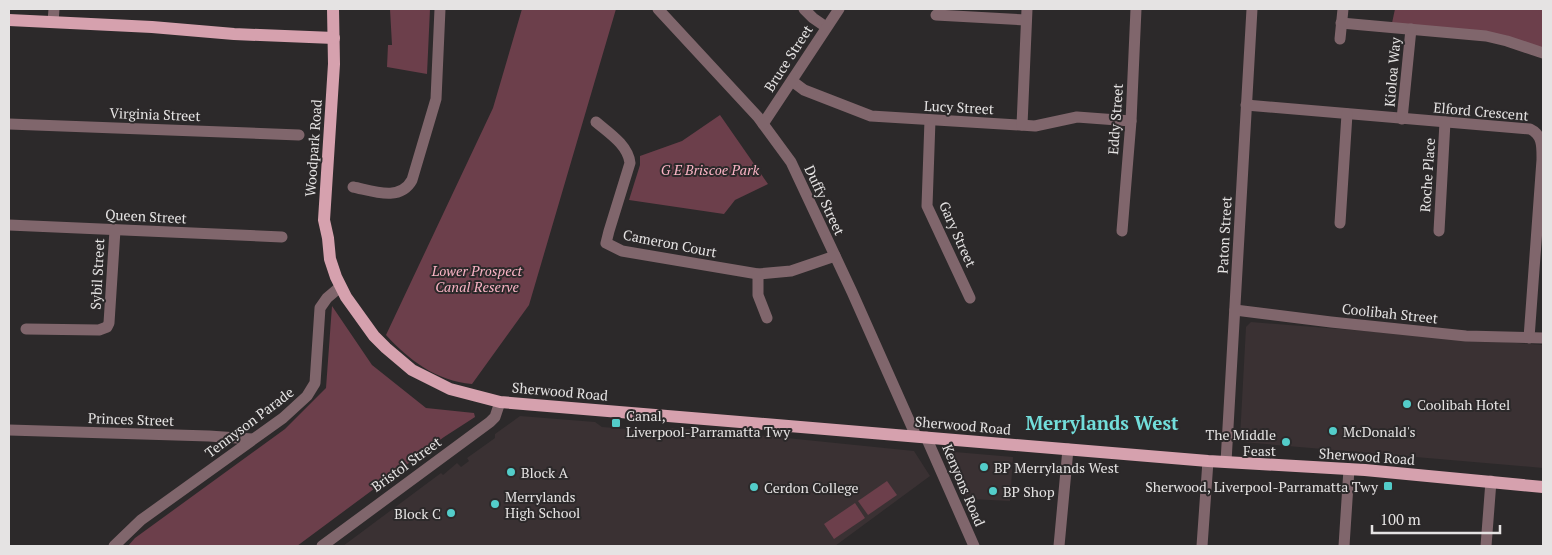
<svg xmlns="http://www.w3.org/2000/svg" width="1552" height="555" font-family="'PT Serif',serif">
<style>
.built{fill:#3a3133}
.green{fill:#6c3f4b}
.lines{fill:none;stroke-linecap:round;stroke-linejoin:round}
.minor{stroke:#80666c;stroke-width:11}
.major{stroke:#d6a1ae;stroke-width:12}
.poi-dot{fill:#53cdca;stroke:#2c292a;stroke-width:2}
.labels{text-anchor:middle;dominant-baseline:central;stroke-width:4;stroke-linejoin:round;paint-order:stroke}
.street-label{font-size:14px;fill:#e5e3e3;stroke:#2c292a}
.park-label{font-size:14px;font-style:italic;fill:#fab4c5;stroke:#2c292a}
.poi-label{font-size:14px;fill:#e5e3e3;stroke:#2c292a;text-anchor:start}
.district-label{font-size:19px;font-weight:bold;fill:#72dedb;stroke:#2c292a}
</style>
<rect width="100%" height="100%" fill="#2c292a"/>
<g class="built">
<polygon points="1251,322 1543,345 1543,468 1242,442 1240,438 1246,327"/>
<polygon points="520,416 595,422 602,427 653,431 668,428 707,430 914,451 930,476 835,546 343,546 441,473 443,475 457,463 461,467 469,461 467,458 495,438 495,434"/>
<polygon points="955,452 1013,457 1010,501 970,499 967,500 950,460"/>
</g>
<g class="green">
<polygon points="390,9 430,9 427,74 387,67 388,45 392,45"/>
<path d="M522,9h94l-87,296 -57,79c-36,-3 -63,-24 -86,-49l107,-227z"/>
<polygon points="1395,9 1543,9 1543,50 1392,23"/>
<polygon points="720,115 768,184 735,200 724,214 629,200 640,165 640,156 682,141"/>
<polygon points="332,306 372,365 426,408 474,413 475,417 444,437 297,546 128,546 135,538 285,429 326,388"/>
<polygon points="887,481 897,495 868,515 858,501"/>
<polygon points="855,503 865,518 834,539 824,524"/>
</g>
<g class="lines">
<g class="minor">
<polyline points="658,9 758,117 791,162 852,292 916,436"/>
<polyline points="804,9 813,18 826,27"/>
<polyline points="936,15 1026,20"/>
<polyline points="53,22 54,9"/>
<polyline points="1341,23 1486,36 1507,41 1543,53"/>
<polyline points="1340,39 1343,9"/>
<polyline points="792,81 804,90 871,116 1035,126 1077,117 1131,121"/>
<path d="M1246,105l284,24c13,6 12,18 12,31l-13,178"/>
<polyline points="1402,119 1411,29"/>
<polyline points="930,120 927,206 970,298"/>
<path d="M596,122c13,11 32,23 34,41l-21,68 -3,12 16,8 136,23 33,-3 44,-15"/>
<polyline points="9,124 299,135"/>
<polyline points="763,124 839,9"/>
<polyline points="1022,125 1027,9"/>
<path d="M353,187c20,4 47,15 59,-7l24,-81 4,-90"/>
<polyline points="1340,223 1347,114"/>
<polyline points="9,225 282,237"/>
<polyline points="1122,231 1131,121 1136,9"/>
<polyline points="1439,231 1445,122"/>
<polyline points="758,274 758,295 767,318"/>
<polyline points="1235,310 1331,322 1466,336 1543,338"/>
<polyline points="26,329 99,330 107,327 109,323 115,230"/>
<polyline points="9,430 209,436 252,439"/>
<polyline points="926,437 974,546"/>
<polyline points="1226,462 1252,9"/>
<polyline points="114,546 141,520 283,418 307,396 315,383 320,308 327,298 340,287"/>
<polyline points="322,546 490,422 495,417 500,402"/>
<polyline points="1059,546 1068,449"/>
<polyline points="1202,546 1208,461"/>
<polyline points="1344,546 1349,469"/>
<polyline points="1486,546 1491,481"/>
</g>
<g class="major">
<polyline points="333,9 334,64 324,220 328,238 330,259 336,277 346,297 374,336 386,348 412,370 450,389 500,402 1208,461 1365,470 1543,487"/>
<polyline points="9,20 152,27 234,34 334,38"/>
</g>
</g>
<g class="poi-dot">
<circle cx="1407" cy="404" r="5"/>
<rect x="611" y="418" width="10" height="10" rx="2.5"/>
<circle cx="1333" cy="431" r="5"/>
<circle cx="1286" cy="442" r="5"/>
<circle cx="984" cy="467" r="5"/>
<circle cx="511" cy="472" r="5"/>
<rect x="1383" y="481" width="10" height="10" rx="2.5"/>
<circle cx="754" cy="487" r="5"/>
<circle cx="993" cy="491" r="5"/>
<circle cx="495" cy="504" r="5"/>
<circle cx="451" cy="513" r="5"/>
</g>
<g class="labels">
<g class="street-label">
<text transform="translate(788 58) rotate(-57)">Bruce Street</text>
<text transform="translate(1392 72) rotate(-85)">Kioloa Way</text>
<text transform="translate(959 107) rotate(3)">Lucy Street</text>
<text transform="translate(1481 111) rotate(5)">Elford Crescent</text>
<text transform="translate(155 114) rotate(2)">Virginia Street</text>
<text transform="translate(1115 119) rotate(-86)">Eddy Street</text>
<text transform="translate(313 148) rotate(-86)">Woodpark Road</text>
<text transform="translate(1427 175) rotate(-86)">Roche Place</text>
<text transform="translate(825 200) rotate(65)">Duffy Street</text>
<text transform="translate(146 216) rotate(3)">Queen Street</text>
<text transform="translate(958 234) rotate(66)">Gary Street</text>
<text transform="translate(1224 235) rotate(-87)">Paton Street</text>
<text transform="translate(670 243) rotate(11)">Cameron Court</text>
<text transform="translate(97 274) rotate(-87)">Sybil Street</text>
<text transform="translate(1390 313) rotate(6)">Coolibah Street</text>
<text transform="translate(560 391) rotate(5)">Sherwood Road</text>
<text transform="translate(131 419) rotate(2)">Princes Street</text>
<text transform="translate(249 422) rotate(-37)">Tennyson Parade</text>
<text transform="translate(963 425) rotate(5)">Sherwood Road</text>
<text transform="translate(1367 456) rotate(4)">Sherwood Road</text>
<text transform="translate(406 464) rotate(-36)">Bristol Street</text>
<text transform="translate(964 485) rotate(67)">Kenyons Road</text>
</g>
<g class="park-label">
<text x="710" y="169">G E Briscoe Park</text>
<text x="477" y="270">Lower Prospect<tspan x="477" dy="16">Canal Reserve</tspan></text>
</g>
<g class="poi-label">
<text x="1417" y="404">Coolibah Hotel</text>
<text x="626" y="415">Canal,<tspan x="626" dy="16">Liverpool-Parramatta Twy</tspan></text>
<text x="1343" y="431">McDonald's</text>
<text x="1276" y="434" text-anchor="end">The Middle<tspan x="1276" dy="16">Feast</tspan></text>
<text x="994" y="467">BP Merrylands West</text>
<text x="521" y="472">Block A</text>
<text x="1378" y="486" text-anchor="end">Sherwood, Liverpool-Parramatta Twy</text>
<text x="764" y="487">Cerdon College</text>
<text x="1003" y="491">BP Shop</text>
<text x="505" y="496">Merrylands<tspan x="505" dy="16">High School</tspan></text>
<text x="441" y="513" text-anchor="end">Block C</text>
</g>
<g class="district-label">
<text x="1102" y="422">Merrylands West</text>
</g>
</g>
<rect width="1552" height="555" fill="none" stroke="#e5e3e3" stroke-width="20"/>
<path d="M1372 525v8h128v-8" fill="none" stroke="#e5e3e3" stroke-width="2.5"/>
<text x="1380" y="525" font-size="15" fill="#e5e3e3" stroke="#2c292a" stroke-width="4" paint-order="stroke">100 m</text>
</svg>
